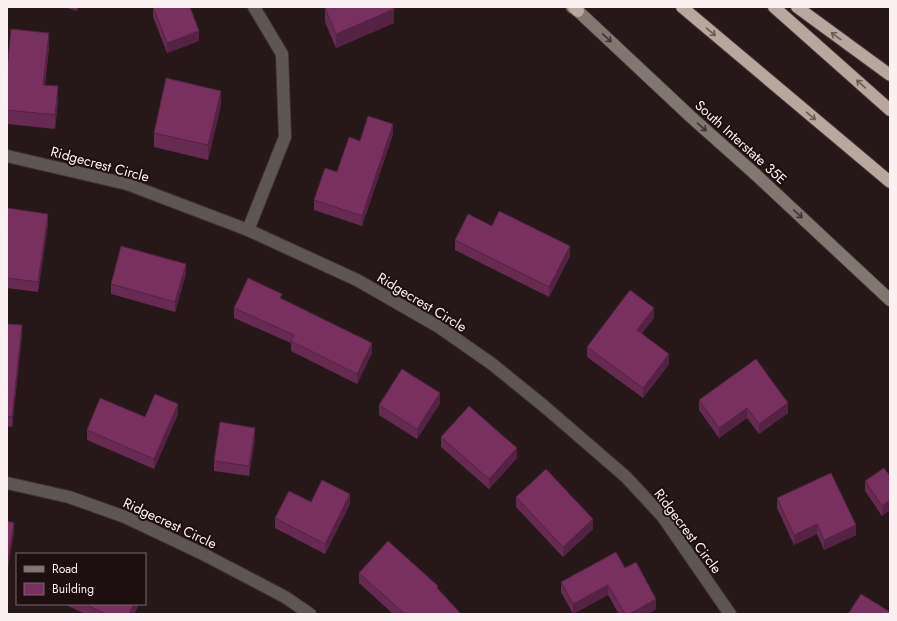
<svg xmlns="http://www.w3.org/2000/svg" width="897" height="621" font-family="Jost,sans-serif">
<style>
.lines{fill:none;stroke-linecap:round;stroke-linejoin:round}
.street-casing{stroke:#403233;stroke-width:14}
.secondary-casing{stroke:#403233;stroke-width:14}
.highway-casing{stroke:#403233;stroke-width:14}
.street{stroke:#5d5653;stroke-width:12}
.secondary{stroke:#817771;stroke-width:12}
.highway{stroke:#b8a79e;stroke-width:12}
.wall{fill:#672a51}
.shaded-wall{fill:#542242}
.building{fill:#78315e;stroke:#542242}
.oneway{stroke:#6a5b57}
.oneway2{stroke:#403332}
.labels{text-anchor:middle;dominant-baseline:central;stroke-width:4;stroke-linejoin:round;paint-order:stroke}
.street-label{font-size:14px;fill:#fcf1f2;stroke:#1d0f10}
</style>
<rect width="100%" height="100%" fill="#261819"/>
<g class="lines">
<defs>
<g id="street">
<polyline points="7,156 127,184 248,230 357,280 439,327 492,364 545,407 626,477 663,517 730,614"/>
<polyline points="248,230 285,137 282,54 254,7"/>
<polyline points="7,483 69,497 125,517 203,554 285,597 310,614"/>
</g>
<polyline id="secondary" points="572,7 578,11 691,117 755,174 890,300"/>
<g id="highway">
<polyline points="574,7 578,11"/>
<polyline points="682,7 890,182"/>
<polyline points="774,7 890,110"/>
<polyline points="797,7 890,75"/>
</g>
</defs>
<use href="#street" class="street-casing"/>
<use href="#secondary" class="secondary-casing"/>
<use href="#highway" class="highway-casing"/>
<use href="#street" class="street"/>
<use href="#secondary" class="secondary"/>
<use href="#highway" class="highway"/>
</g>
<g class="wall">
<polygon points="64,7 78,7 77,11"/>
<polygon points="153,7 199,41 167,53 153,17"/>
<polygon points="325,8 394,23 336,48 325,22"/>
<polygon points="49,47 45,85 58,101 55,129 7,124 7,71"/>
<polygon points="221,105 208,160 154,147 154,133"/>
<polygon points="393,134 362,226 314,210 314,200 337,172 360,141"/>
<polygon points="7,208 48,224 38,292 7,288"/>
<polygon points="492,226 570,256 549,297 455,250 455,240"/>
<polygon points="186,274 175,312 111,294 111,284"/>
<polygon points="282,300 372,353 357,384 291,351 291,343 234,318 234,308"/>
<polygon points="654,318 642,333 669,364 643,398 587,357 587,347"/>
<polygon points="7,324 22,335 12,427 7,426"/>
<polygon points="699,400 788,413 759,434 747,418 719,438 699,410"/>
<polygon points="440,403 417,439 379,415 379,405"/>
<polygon points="178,414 154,469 87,440 87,430 145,417"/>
<polygon points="441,437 517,458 489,489 441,447"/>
<polygon points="255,438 249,476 214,471 214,461"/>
<polygon points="890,476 890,510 882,516 865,491 865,481"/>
<polygon points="516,497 593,529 563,557 516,507"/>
<polygon points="777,498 856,535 824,550 817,534 794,545 777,508"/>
<polygon points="311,502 350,504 325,554 275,528 275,518"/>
<polygon points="625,568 656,609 648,614 619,614 608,595 573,614 561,592 561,582"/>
<polygon points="359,573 438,589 461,614 393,614 359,583"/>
<polygon points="68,604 139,604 134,614 85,614 68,606"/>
</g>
<g class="shaded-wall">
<polygon points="394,9 394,23 336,48 336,34"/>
<polygon points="199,31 199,41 167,53 167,43"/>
<polygon points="49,33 49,47 43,99 43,85"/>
<polygon points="58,86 58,101 55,129 55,115"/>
<polygon points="221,91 221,105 208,160 208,145"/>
<polygon points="393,124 393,134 362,226 362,216"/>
<polygon points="48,214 48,224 38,292 38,282"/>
<polygon points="570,246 570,256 549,297 549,287"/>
<polygon points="186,264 186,274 175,312 175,302"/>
<polygon points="654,308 654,318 637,340 637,330"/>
<polygon points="22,325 22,335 12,427 12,417"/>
<polygon points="372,343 372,353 357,384 357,374"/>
<polygon points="669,354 669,364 643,398 643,388"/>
<polygon points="440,393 440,403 417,439 417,429"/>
<polygon points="788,403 788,413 759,434 759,424"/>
<polygon points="178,404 178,414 154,469 154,459"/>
<polygon points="747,408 747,418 719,438 719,428"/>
<polygon points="255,428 255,438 249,476 249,466"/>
<polygon points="517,448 517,458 489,489 489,479"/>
<polygon points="350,494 350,504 325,554 325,544"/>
<polygon points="890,500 890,510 882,516 882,506"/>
<polygon points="593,519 593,529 563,557 563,547"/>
<polygon points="14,523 14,533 7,575 7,565"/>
<polygon points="817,524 817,534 794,545 794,535"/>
<polygon points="856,525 856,535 824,550 824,540"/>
<polygon points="608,585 608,595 573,614 573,604"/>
<polygon points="656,599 656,609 648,614 629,614"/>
<polygon points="134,604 139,604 134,614 129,614"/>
</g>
<g class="building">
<polygon points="153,7 190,7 199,31 167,43"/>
<polygon points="327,7 393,7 394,9 336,34 325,8"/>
<polygon points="11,29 49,33 43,85 58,86 55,115 7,110 7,71"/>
<polygon points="166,78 221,91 208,145 154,133"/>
<polygon points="368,116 393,124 362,216 314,200 325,168 337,172 349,137 360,141"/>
<polygon points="7,208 48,214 38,282 7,278"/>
<polygon points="499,211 570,246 549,287 455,240 468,214 492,226"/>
<polygon points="121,246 186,264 175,302 111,284"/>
<polygon points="248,278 282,294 280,298 372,343 357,374 291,341 294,335 234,308"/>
<polygon points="630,290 654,308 637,330 669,354 643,388 587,347"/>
<polygon points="7,324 22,325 12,417 7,416"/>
<polygon points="756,359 788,403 759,424 747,408 719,428 699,400"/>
<polygon points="402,369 440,393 417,429 379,405"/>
<polygon points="155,394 178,404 154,459 87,430 100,398 145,417"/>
<polygon points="469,406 517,448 489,479 441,437"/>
<polygon points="220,422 255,428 249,466 214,461"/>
<polygon points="884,468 890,476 890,500 882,506 865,481"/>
<polygon points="546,469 593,519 563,547 516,497"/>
<polygon points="831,473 856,525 824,540 817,524 794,535 777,498"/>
<polygon points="322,480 350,494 325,544 275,518 289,491 311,502"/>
<polygon points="7,521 14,523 7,565"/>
<polygon points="388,541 438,586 437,588 461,614 405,614 359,573"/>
<polygon points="616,552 625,568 636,562 656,599 629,614 625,614 608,585 573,604 561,582"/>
<polygon points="861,594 890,612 890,614 848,614"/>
<polygon points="85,604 134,604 129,614 104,614 104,613"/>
</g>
<defs><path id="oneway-shaft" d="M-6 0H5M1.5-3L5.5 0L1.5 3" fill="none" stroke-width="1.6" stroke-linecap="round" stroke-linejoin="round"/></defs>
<g class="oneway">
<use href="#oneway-shaft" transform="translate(711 32) rotate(40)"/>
<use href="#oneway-shaft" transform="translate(836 36) rotate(-144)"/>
<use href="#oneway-shaft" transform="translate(861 84) rotate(-138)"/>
<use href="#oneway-shaft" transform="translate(811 116) rotate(40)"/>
</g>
<g class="oneway2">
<use href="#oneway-shaft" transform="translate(607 38) rotate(43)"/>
<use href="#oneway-shaft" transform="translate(702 127) rotate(41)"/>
<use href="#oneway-shaft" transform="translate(798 214) rotate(43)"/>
</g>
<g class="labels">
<g class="street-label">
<text transform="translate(741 142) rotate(42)">South Interstate 35E</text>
<text transform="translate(100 164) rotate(15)">Ridgecrest Circle</text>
<text transform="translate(422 302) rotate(31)">Ridgecrest Circle</text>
<text transform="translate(170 523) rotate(25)">Ridgecrest Circle</text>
<text transform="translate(688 531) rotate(53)">Ridgecrest Circle</text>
</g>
</g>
<rect width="897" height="621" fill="none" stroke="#fcf1f2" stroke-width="16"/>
<rect x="16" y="553" width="130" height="52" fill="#1d0f10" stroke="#76696a"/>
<rect x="24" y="566" width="20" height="6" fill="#817771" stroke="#76696a"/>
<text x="52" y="573" font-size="12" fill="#fcf1f2">Road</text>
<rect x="24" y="583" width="20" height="12" fill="#78315e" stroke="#76696a"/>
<text x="52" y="593" font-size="12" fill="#fcf1f2">Building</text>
</svg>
